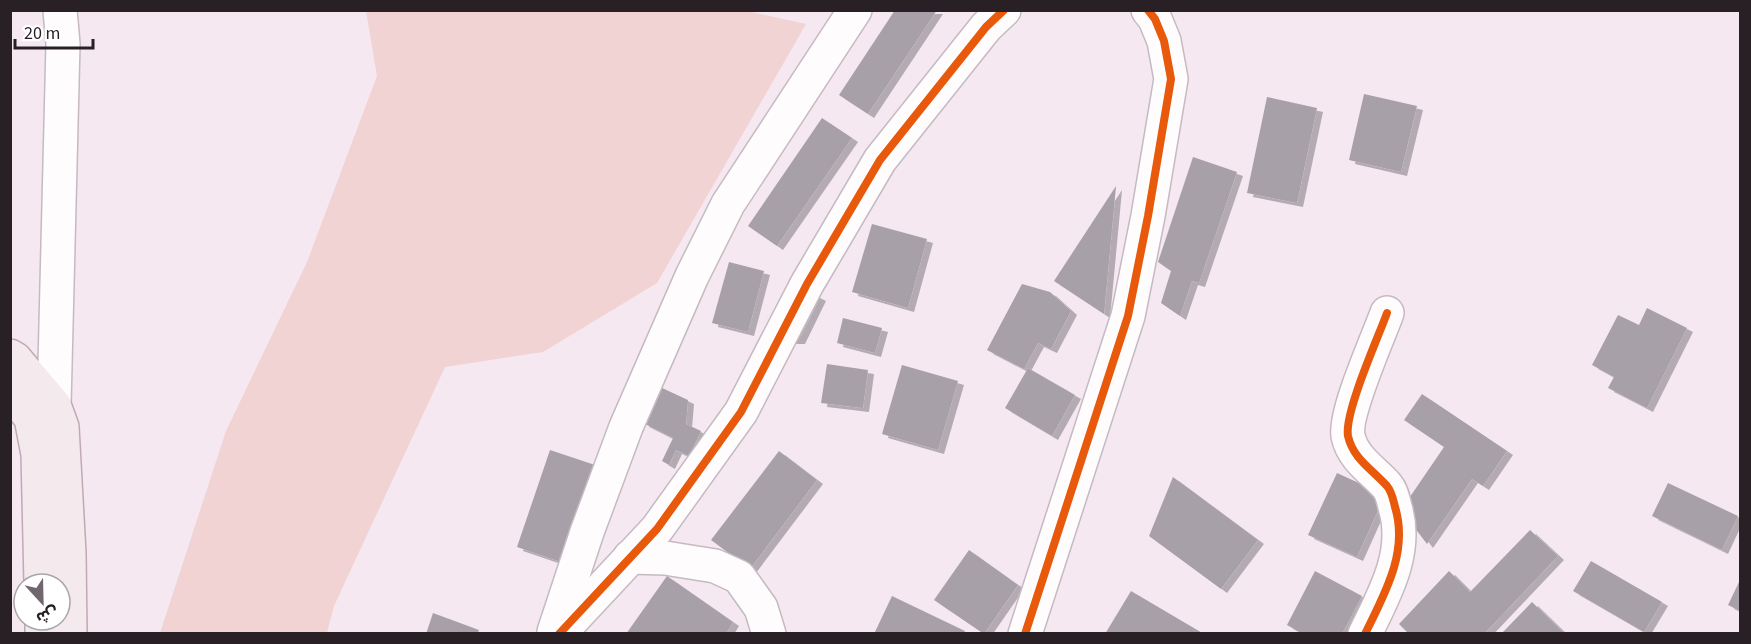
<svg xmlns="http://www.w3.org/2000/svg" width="1751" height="644" font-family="'Source Sans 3','Noto Sans Arabic',sans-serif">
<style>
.green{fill:#f1d3d3}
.building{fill:#a8a0a8;filter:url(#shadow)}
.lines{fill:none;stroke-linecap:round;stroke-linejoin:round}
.minor-casing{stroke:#c5bac1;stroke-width:36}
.major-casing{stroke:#c0a9b2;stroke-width:36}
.minor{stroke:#fefcfd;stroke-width:33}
.major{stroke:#f4e9ed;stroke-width:33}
.cycleway-casing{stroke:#fff;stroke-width:11}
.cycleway{stroke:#e8590c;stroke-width:8}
</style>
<defs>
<filter id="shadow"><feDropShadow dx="6" dy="4" stdDeviation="0" flood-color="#0004"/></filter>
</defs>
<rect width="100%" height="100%" fill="#f5e8f1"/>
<polygon class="green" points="743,10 806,24 657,283 543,352 445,367 334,606 327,633 160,633 226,431 307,262 377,76 366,11"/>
<g class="building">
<polygon points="895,10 937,10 868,114 839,95"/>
<polygon points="1364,94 1417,106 1401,172 1349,160"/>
<polygon points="1267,97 1317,108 1297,203 1247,193"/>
<polygon points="822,118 852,138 777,246 748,226"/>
<polygon points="1193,157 1237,172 1199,283 1192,281 1180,316 1161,303 1171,271 1158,262"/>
<polygon points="1116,186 1104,314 1054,281"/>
<polygon points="872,224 927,239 908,308 852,292"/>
<polygon points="729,262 764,271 748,332 712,323"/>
<polygon points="1022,284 1050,292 1071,311 1051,349 1038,343 1024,369 987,350"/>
<polygon points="812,293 820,297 799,340 789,340"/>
<polygon points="1647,308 1687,328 1647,408 1608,388 1614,377 1592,365 1618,315 1639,325"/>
<polygon points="843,318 882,328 875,353 837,343"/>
<polygon points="827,364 868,370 863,408 821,403"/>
<polygon points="902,365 958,381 938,450 882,434"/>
<polygon points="1028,368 1075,395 1052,436 1005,408"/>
<polygon points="660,387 688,400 686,424 701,431 689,456 676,450 669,465 662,461 673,438 643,423"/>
<polygon points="1422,394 1507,451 1483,486 1472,479 1427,544 1401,510 1444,447 1404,420"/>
<polygon points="550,450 595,465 561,562 517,547"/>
<polygon points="779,451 817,480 750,569 711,540"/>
<polygon points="1337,473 1385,495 1357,557 1308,535"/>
<polygon points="1173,477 1258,540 1221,589 1149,536"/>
<polygon points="1668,483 1738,516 1722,550 1652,516"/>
<polygon points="1530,530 1558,556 1484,634 1409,634 1399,624 1449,571 1470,592"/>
<polygon points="969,550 1018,585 984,634 934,600"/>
<polygon points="1591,561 1662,602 1644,632 1573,591"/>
<polygon points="1315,571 1362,596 1342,634 1303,634 1287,625"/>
<polygon points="667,576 733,622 726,634 626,634"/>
<polygon points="1740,580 1740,611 1728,605"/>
<polygon points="1131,591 1204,634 1105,634"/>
<polygon points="892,596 965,631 964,634 874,634"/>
<polygon points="1532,602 1565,634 1501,634"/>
<polygon points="433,613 479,630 477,634 426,634"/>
</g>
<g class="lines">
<defs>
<g id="minor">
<polyline points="54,405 63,44 60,10"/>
<polyline points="630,557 665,558 715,566 739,577 761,608 769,634"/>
<polyline points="554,632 587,532 626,427 692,276 728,204 855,10"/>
<polyline points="559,634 657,529 741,412 807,284 880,160 986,27 1004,10"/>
<polyline points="1025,634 1128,316 1148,216 1171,79 1164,41 1155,19 1148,10"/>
<path d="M1365,634c19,-39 44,-82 30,-127 -2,-8 -3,-15 -8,-21 -14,-16 -34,-27 -39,-50 -4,-23 30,-98 39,-123"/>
</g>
<g id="major">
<polyline points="10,356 15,359 54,405 62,427 69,553 70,634"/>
<polyline points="10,392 31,418 38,454 41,584"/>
<polyline points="42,620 42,634"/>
</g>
</defs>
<use href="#minor" class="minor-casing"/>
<use href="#major" class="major-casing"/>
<use href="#minor" class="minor"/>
<use href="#major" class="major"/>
<defs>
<g id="cycleway">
<polyline points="559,634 657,529 741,412 807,284 880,160 986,27 1004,10"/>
<polyline points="1025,634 1128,316 1148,216 1171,79 1164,41 1155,19 1148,10"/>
<path d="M1365,634c19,-39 44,-82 30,-127 -2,-8 -3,-15 -8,-21 -14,-16 -34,-27 -39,-50 -4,-23 30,-98 39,-123"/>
</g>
</defs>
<use href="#cycleway" class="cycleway-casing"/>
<use href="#cycleway" class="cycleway"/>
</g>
<rect width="1751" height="644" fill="none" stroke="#292026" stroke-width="24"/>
<g transform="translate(42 602) rotate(158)"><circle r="28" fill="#ffffff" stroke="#a9a6a8" stroke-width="1.5"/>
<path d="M0-4.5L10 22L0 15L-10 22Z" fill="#70666d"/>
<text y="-9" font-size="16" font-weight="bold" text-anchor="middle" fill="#292026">ش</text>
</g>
<path d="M15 39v9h78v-9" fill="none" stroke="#292026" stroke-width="3"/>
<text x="24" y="39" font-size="18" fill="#292026" stroke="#ffffff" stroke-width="4.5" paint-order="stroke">20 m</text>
</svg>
